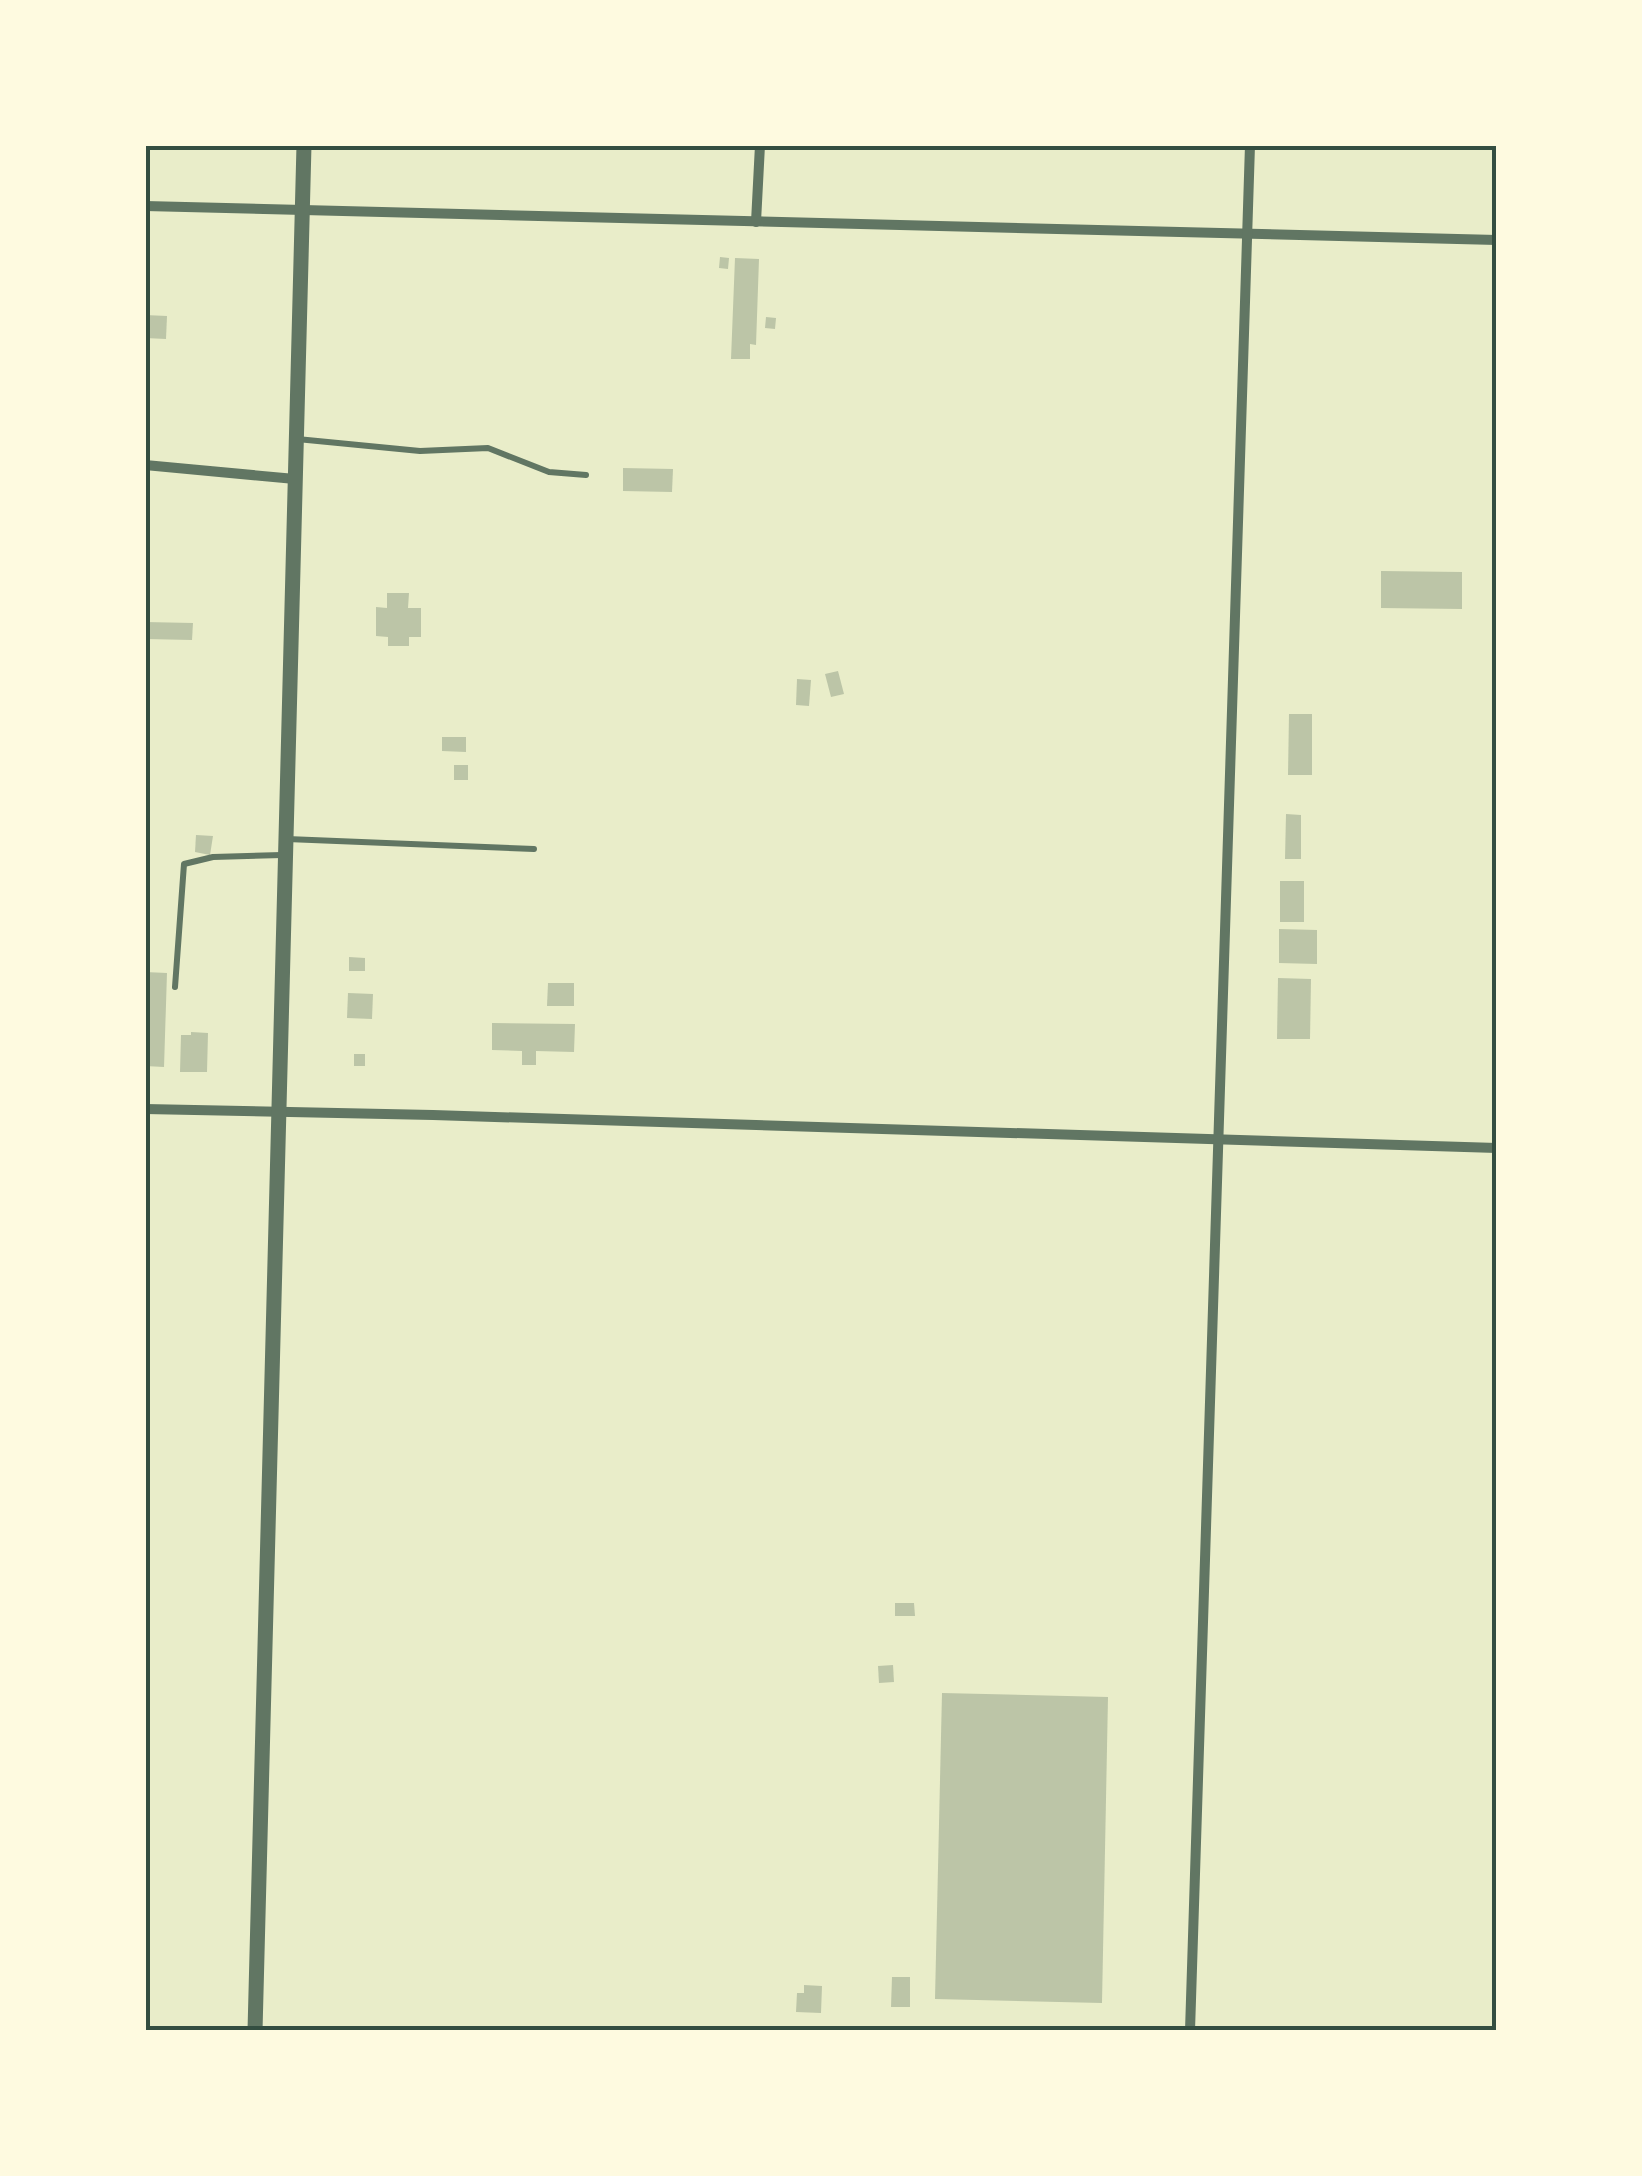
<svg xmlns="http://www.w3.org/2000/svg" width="1642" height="2176" font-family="'Sofia Sans Condensed',sans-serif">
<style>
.building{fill:#bcc5a7}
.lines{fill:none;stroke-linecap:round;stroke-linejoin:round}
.service{stroke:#617663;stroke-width:6}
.minor{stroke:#617663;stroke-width:10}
.tertiary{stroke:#617663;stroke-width:15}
.neatline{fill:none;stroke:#344e41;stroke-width:4}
</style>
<rect width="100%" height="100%" fill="#e9edc9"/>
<g class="building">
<polygon points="720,257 729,258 728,269 719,268"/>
<polygon points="735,258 759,259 756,345 750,344 750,359 731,359"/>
<polygon points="145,315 167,316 166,339 145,338"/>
<polygon points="766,317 776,318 775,329 765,328"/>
<polygon points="623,468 673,469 672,492 623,491"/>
<polygon points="1381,571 1462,572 1462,609 1381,608"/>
<polygon points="387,593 409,593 408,608 421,608 421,637 409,637 409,646 388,646 388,637 376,636 376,607 387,608"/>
<polygon points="145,622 193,623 192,640 145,639"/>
<polygon points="838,671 844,694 831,697 825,674"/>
<polygon points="797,679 811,680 809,706 796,705"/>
<polygon points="1289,714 1312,714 1312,775 1288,775"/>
<polygon points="442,737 466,737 466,752 442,751"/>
<rect x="454" y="765" width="14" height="15"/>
<polygon points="1286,814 1301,815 1301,859 1285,859"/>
<polygon points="196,835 213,836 210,855 195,852"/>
<rect x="1280" y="881" width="24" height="41"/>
<polygon points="1279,929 1317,930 1317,964 1279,963"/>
<polygon points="349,957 365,958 365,971 349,971"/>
<polygon points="145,972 167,973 164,1067 145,1066"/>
<polygon points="1278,978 1311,979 1310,1039 1277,1039"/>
<polygon points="548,983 574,983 574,1006 547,1006"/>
<polygon points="348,993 373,994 372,1019 347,1018"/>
<polygon points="492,1023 575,1024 574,1052 536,1051 536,1065 522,1065 522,1051 492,1050"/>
<polygon points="191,1032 208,1033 207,1072 180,1072 181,1035 191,1035"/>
<rect x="354" y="1054" width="11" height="12"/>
<polygon points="895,1603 914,1603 915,1616 895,1616"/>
<polygon points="893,1665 894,1682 879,1683 878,1666"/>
<polygon points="942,1693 1108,1697 1102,2003 935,1999"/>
<polygon points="892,1977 910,1977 910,2007 891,2007"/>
<polygon points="804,1985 822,1986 821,2013 796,2012 797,1993 804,1993"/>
</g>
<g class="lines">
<g class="service">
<polyline points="297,439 420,451 488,448 549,472 586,475"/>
<polyline points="287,839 534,849"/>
<polyline points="175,987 184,864 213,857 282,855"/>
</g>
<g class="minor">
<polyline points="145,206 1497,240"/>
<polyline points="756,222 760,145"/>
<polyline points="145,465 295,479"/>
<polyline points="145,1109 433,1115 1497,1148"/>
<polyline points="1190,2031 1250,145"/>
</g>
<polyline class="tertiary" points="255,2031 304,145"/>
</g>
<rect width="1642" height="2176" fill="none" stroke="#fefae0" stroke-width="295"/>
<rect x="148" y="148" width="1346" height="1880" class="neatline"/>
</svg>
